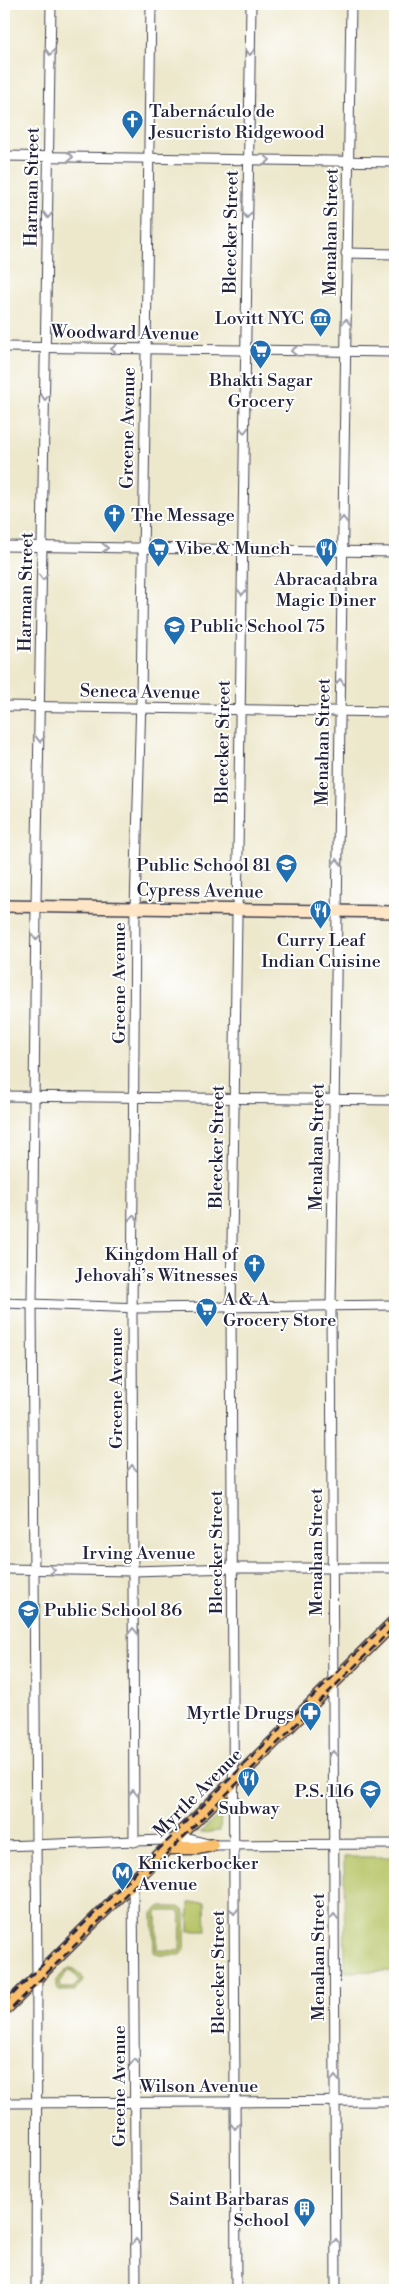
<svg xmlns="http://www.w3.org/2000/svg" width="399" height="2294" font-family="'Libre Bodoni',serif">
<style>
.green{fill:#b7c567;stroke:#6c7451;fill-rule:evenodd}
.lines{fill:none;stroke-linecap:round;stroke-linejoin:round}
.street-casing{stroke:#404051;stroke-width:11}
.secondary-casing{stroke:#404051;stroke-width:14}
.primary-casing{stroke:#404051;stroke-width:15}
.street{stroke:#fff;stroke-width:9}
.secondary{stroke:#fde5c5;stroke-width:11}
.primary{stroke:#f9bf6d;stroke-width:12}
.rail{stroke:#22223b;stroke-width:2.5;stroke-dasharray:8 4;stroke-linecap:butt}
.oneway{stroke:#9c9ca7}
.labels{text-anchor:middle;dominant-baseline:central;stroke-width:4;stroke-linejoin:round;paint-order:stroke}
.poi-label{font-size:18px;fill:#22223b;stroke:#fff;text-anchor:start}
.street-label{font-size:18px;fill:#22223b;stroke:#fff}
</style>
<rect width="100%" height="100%" fill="#fff"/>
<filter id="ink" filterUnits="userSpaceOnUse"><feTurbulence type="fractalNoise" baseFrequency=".02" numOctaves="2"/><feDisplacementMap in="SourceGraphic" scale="10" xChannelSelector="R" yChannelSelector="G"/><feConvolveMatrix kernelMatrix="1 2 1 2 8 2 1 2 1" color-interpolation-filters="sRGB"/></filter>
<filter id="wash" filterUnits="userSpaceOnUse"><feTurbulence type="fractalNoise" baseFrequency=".0096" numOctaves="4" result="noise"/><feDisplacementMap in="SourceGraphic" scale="20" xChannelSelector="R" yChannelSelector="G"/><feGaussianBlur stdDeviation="1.12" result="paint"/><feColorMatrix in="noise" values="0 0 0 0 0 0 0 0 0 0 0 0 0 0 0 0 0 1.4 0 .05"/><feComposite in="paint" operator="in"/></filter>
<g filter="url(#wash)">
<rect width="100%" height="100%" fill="#ede8cc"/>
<g class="green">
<polygon points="221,1813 220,1831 200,1833"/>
<polygon points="344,1857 395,1857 395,1971 345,1972"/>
<polygon points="205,1902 206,1931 189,1931 189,1903"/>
<path d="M159,1907h20l6,5v37l-5,6h-21l-5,-3 -1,-39zM159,1911h19l3,2 -1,38 -23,-1v-37z"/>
<path d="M69,1968c7,0 14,7 14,13l-8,10h-16l-3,-5v-6zM68,1971h5l7,10 -7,7h-12l-2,-6z"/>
</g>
</g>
<g filter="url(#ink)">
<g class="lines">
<defs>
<g id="street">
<polyline points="4,156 395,162"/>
<polyline points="346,253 395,254"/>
<polyline points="4,347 395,352"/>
<polyline points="4,546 395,552"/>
<polyline points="4,706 395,712"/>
<polyline points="4,1096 395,1100"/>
<polyline points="4,1303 140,1308 395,1305"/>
<polyline points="4,1569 133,1571 233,1568 395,1568"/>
<polyline points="134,1842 132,1318 135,908 141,698 151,4"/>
<polyline points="4,1846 189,1839 212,1845 395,1844"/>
<polyline points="133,1881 136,2290"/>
<polyline points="4,2103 395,2101"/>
<polyline points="36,2290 37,1977 32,1304 36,906 51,4"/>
<polyline points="236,2290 231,1308 251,4"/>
<polyline points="336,2290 331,1306 351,4"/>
</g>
<polyline id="secondary" points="4,906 395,912"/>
<g id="primary">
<polyline points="167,1848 198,1848 212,1845"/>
<polyline points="4,2010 395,1621"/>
</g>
</defs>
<use href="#street" class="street-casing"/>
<use href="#secondary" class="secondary-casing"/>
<use href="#primary" class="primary-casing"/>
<use href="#street" class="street"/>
<use href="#secondary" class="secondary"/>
<use href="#primary" class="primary"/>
<g class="rail">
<polyline points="4,2003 395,1615"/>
<polyline points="4,2016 395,1626"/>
</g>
</g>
<defs><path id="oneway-chevron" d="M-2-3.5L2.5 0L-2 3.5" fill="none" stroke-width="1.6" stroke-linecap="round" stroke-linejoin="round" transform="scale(1.25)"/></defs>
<g class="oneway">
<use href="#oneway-chevron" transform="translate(50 52) rotate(91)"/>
<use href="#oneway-chevron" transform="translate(250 52) rotate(91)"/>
<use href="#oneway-chevron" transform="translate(70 157) rotate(1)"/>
<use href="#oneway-chevron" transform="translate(267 160) rotate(1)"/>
<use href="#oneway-chevron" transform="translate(48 215) rotate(91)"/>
<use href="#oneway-chevron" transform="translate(247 215) rotate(91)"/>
<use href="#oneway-chevron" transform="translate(346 322) rotate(-89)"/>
<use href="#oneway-chevron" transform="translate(114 349) rotate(-179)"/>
<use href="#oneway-chevron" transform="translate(294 351) rotate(-179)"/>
<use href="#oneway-chevron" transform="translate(45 397) rotate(91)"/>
<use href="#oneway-chevron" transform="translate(244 430) rotate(91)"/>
<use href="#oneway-chevron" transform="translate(343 520) rotate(-89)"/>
<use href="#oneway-chevron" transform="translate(105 548) rotate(1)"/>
<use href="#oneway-chevron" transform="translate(43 577) rotate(91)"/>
<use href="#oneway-chevron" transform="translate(242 592) rotate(91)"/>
<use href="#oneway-chevron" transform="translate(340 682) rotate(-89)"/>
<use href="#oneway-chevron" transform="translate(40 739) rotate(91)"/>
<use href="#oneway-chevron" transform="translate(337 862) rotate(-89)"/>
<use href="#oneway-chevron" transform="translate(36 937) rotate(90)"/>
<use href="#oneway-chevron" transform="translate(133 1218) rotate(-89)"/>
<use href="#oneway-chevron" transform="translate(132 1468) rotate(-90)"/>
<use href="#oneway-chevron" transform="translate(52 1570) rotate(1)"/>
<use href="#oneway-chevron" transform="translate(133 1631) rotate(-90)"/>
<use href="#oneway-chevron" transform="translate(333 1754) rotate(-91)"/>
<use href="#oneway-chevron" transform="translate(133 1793) rotate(-90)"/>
<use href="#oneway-chevron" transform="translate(234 1911) rotate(90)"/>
<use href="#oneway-chevron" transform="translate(334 1917) rotate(-90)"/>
<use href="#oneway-chevron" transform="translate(135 2062) rotate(-90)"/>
<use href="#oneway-chevron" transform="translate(335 2079) rotate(-90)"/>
<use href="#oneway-chevron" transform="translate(235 2126) rotate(90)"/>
<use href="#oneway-chevron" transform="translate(136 2242) rotate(-90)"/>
<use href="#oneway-chevron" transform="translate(336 2242) rotate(-90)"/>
</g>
</g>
<defs>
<symbol id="church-pin" viewBox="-11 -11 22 30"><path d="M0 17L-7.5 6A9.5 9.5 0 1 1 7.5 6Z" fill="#1f6fb2" stroke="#fff"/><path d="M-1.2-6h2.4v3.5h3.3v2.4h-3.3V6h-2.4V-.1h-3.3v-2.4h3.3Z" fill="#fff"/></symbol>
<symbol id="museum-pin" viewBox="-11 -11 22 30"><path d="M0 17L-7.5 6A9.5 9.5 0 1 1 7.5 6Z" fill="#1f6fb2" stroke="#fff"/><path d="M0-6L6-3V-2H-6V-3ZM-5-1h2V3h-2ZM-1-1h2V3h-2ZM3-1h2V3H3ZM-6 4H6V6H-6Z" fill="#fff"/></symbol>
<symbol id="supermarket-pin" viewBox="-11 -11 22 30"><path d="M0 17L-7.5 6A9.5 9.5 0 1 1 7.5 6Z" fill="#1f6fb2" stroke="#fff"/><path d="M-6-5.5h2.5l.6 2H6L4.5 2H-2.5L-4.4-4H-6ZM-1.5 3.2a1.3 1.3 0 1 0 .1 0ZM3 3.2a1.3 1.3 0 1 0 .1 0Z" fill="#fff"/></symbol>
<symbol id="restaurant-pin" viewBox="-11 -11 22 30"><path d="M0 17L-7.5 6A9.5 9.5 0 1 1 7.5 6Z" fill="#1f6fb2" stroke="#fff"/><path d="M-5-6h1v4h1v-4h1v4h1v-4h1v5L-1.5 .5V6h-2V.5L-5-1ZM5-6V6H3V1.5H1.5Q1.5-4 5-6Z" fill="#fff"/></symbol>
<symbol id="school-pin" viewBox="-11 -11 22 30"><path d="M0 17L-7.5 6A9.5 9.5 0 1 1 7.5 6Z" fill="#1f6fb2" stroke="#fff"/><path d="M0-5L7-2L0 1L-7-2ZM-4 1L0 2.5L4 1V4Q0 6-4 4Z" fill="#fff"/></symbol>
<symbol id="pharmacy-pin" viewBox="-11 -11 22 30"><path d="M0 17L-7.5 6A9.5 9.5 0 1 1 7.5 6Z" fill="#1f6fb2" stroke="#fff"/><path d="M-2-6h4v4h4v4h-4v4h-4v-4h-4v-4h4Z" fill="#fff"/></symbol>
<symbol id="metro-pin" viewBox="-11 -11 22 30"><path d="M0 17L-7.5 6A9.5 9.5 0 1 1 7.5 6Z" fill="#1f6fb2" stroke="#fff"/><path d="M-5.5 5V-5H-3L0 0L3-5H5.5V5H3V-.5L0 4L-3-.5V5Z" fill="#fff"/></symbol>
<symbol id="building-pin" viewBox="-11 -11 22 30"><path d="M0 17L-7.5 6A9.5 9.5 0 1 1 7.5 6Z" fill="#1f6fb2" stroke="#fff"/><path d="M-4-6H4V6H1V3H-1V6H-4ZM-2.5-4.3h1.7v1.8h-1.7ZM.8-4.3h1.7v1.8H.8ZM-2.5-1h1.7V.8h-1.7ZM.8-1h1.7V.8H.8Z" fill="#fff"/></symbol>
</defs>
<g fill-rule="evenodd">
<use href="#church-pin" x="120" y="108" width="25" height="34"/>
<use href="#museum-pin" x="308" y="306" width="25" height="34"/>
<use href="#supermarket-pin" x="248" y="338" width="25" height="34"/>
<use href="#church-pin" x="102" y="502" width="25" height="34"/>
<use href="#supermarket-pin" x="146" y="536" width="25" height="34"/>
<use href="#restaurant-pin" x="314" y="536" width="25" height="34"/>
<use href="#school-pin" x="162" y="614" width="25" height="34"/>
<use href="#school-pin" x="274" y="852" width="25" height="34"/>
<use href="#restaurant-pin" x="308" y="898" width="25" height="34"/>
<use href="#church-pin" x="242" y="1252" width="25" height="34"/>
<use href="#supermarket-pin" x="194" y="1296" width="25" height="34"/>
<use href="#school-pin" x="16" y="1598" width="25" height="34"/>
<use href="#pharmacy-pin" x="298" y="1700" width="25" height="34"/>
<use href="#restaurant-pin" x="236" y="1766" width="25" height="34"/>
<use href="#school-pin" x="358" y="1778" width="25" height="34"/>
<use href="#metro-pin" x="110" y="1860" width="25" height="34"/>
<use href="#building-pin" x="292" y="2196" width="25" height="34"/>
</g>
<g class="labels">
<g class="poi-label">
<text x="149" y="111">Tabernáculo de<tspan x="149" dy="21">Jesucristo Ridgewood</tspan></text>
<text x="304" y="318" text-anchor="end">Lovitt NYC</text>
<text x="261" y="380" text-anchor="middle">Bhakti Sagar<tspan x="261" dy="21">Grocery</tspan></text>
<text x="131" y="515">The Message</text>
<text x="175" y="548">Vibe &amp; Munch</text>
<text x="326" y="579" text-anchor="middle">Abracadabra<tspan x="326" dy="21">Magic Diner</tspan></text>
<text x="190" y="626">Public School 75</text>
<text x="271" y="865" text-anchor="end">Public School 81</text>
<text x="321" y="940" text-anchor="middle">Curry Leaf<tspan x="321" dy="21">Indian Cuisine</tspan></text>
<text x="238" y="1254" text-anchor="end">Kingdom Hall of<tspan x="238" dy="21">Jehovah’s Witnesses</tspan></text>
<text x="223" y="1299">A &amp; A<tspan x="223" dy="21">Grocery Store</tspan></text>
<text x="44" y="1610">Public School 86</text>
<text x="294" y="1713" text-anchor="end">Myrtle Drugs</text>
<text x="354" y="1791" text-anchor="end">P.S. 116</text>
<text x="249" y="1808" text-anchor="middle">Subway</text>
<text x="138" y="1863">Knickerbocker<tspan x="138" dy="21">Avenue</tspan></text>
<text x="289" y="2199" text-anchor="end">Saint Barbaras<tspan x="289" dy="21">School</tspan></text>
</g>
<g class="street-label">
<text transform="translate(32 187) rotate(-89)">Harman Street</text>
<text transform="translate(231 232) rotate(-89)">Bleecker Street</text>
<text transform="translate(331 232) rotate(-89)">Menahan Street</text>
<text transform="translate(125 333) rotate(1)">Woodward Avenue</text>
<text transform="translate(128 428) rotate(-89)">Greene Avenue</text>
<text transform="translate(26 592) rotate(-89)">Harman Street</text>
<text transform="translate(140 692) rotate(1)">Seneca Avenue</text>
<text transform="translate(223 742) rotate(-89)">Bleecker Street</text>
<text transform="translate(323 742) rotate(-89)">Menahan Street</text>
<text transform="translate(200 891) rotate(1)">Cypress Avenue</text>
<text transform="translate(119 983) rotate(-90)">Greene Avenue</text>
<text transform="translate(217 1147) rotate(-89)">Bleecker Street</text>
<text transform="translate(317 1147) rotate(-89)">Menahan Street</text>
<text transform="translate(116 1388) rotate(-90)">Greene Avenue</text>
<text transform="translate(216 1552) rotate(-90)">Bleecker Street</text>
<text transform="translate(316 1552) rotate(-90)">Menahan Street</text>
<text x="139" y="1553">Irving Avenue</text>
<text transform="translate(198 1793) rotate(-45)">Myrtle Avenue</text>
<text transform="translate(318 1957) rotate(-90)">Menahan Street</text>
<text transform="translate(218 1972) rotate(-90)">Bleecker Street</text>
<text transform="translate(119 2086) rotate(-90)">Greene Avenue</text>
<text x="199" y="2086">Wilson Avenue</text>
</g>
</g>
<rect width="399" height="2294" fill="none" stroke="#fff" stroke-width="20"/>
</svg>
